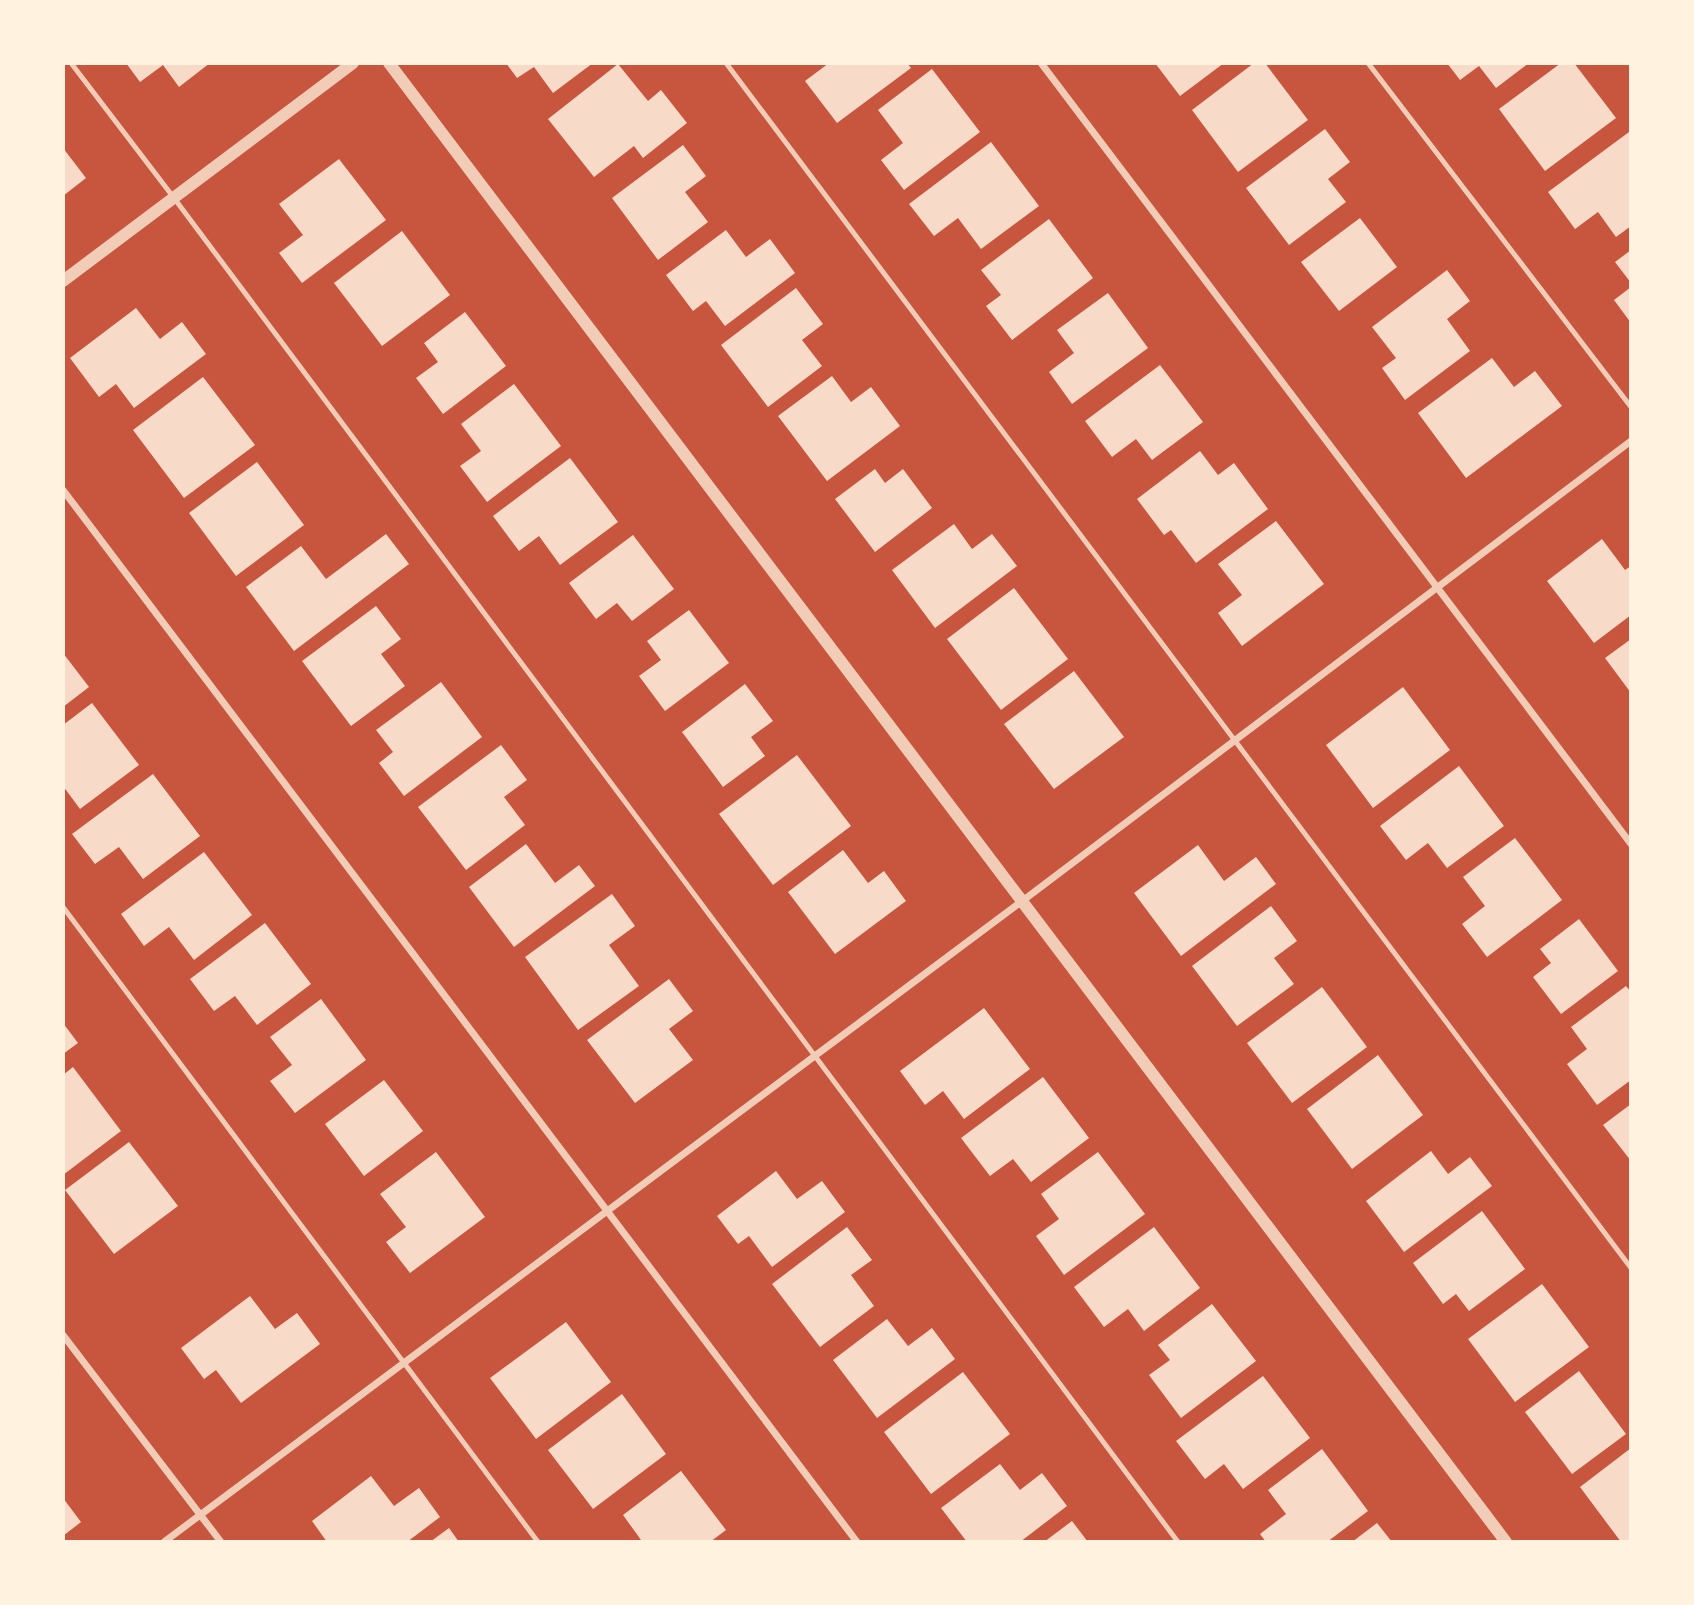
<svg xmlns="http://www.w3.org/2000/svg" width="1694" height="1605" font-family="'Sofia Sans Condensed',sans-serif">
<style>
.building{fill:#f7dbc8}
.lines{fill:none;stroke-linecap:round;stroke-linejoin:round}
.service{stroke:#f1ccb7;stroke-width:5}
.minor{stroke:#f1ccb7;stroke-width:7}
.tertiary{stroke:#f1ccb7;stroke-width:12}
</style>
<rect width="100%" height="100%" fill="#c8553d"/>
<g class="building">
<polygon points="126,63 210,63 179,87 163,65 140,82"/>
<polygon points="506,63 593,63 553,93 534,67 517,78"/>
<polygon points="829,63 907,63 911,68 837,123 805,81"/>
<polygon points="1155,63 1224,63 1180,96"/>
<polygon points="1254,63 1265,63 1308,120 1238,172 1192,110"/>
<polygon points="1447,63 1529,63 1496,88 1479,66 1460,80"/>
<polygon points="1561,63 1574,63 1616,118 1545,171 1499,109"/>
<polygon points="618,64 648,101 661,90 687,123 643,158 634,146 594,177 548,119"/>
<polygon points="932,69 980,132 904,190 881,160 903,143 878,110"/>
<polygon points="1325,129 1350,162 1328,179 1346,202 1289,245 1246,188"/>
<polygon points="1629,132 1631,135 1631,226 1616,237 1598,212 1575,229 1548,192"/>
<polygon points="991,142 1039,206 981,249 958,218 934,236 909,204"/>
<polygon points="683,145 706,176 685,192 708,222 658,260 612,198"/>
<polygon points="63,148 86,178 63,196"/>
<polygon points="339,159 386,220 302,283 279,253 303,235 279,204"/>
<polygon points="1360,218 1397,267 1339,311 1301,262"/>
<polygon points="1049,219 1093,278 1012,340 986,306 1001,295 981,270"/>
<polygon points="726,230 746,257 770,239 795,273 725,326 706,301 693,311 666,275"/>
<polygon points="402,231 450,295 382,346 334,283"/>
<polygon points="1631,250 1631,283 1615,262"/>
<polygon points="1447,270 1470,301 1447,319 1470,351 1405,400 1382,368 1396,358 1372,327"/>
<polygon points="1631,287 1631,323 1614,300"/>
<polygon points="796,288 823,324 802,340 822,366 768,407 721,345"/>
<polygon points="1108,293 1148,348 1072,404 1049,372 1074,353 1057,330"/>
<polygon points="136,308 160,339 182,322 206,354 134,408 116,384 99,397 70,358"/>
<polygon points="465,312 506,366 443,414 416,378 438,362 424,343"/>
<polygon points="1492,358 1514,387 1535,371 1562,406 1466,478 1418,413"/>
<polygon points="1160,365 1203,422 1152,460 1136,439 1112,457 1085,421"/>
<polygon points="832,376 851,402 871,387 900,426 827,481 778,416"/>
<polygon points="203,377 255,445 184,498 133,430"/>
<polygon points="514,384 561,446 487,502 460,466 481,451 461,424"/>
<polygon points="1200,451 1218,475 1234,463 1268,509 1196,563 1171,530 1164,535 1137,499"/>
<polygon points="570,458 618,522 560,565 539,536 519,551 493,516"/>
<polygon points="257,462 304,525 236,576 189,513"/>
<polygon points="875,469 885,483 903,469 932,508 875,552 835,499"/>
<polygon points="1276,521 1324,584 1242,646 1218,613 1242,595 1218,564"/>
<polygon points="954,524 972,549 992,534 1017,566 935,628 892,570"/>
<polygon points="386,534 409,564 294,651 246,587 301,546 326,579"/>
<polygon points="633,535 674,589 632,621 617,603 596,619 569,583"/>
<polygon points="1602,539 1625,570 1631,566 1631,615 1594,643 1547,581"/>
<polygon points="1014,588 1068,659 1001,710 947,639"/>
<polygon points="376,606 401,639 381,654 405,686 351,726 302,661"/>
<polygon points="689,610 729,663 665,711 639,676 661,660 647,641"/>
<polygon points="1631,639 1631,693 1605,658"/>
<polygon points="63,653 89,687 63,707"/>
<polygon points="1074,671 1124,737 1054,789 1004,724"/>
<polygon points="441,682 482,737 404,796 379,763 393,752 376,730"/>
<polygon points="745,684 773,721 751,737 765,756 723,787 682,732"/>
<polygon points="1403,687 1450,750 1373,808 1326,745"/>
<polygon points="92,703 139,765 80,809 63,786 63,725"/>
<polygon points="501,745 527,780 504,797 525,825 466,870 418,807"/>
<polygon points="797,755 851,826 773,885 719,814"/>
<polygon points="1459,766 1504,826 1447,868 1428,843 1406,860 1380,826"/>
<polygon points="153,774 200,836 143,879 119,847 95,864 72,834"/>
<polygon points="1515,838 1562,900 1487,957 1462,924 1485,906 1463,877"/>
<polygon points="526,844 555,883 579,865 595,886 514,947 469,887"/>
<polygon points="1198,845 1224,881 1256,857 1276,884 1181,956 1134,893"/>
<polygon points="843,850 868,883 884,871 906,901 835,954 788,892"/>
<polygon points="204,852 252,915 194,960 169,927 144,946 121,914"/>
<polygon points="612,894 635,926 609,945 639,986 578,1030 525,957"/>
<polygon points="1271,906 1297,941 1274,958 1294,984 1237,1026 1192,966"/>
<polygon points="1579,919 1618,971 1561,1014 1533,977 1551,963 1540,949"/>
<polygon points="265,923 311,984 257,1025 235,996 214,1011 190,979"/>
<polygon points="669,979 693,1011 669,1029 693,1060 635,1103 587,1040"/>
<polygon points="1626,986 1631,992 1631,1080 1597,1105 1567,1064 1587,1049 1571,1027"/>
<polygon points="1322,987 1367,1047 1292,1103 1247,1043"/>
<polygon points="321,999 366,1060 295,1113 270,1081 292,1065 270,1037"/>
<polygon points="984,1008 1030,1069 964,1119 943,1091 925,1105 900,1071"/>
<polygon points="63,1023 78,1043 63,1054"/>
<polygon points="1378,1055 1423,1115 1352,1169 1307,1109"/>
<polygon points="73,1067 121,1131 63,1175 63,1075"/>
<polygon points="1043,1077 1089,1138 1031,1182 1013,1159 990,1176 961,1138"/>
<polygon points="384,1080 423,1131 364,1176 325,1124"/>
<polygon points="1631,1104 1631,1161 1603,1125"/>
<polygon points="129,1142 178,1206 114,1254 65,1190"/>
<polygon points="1431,1151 1448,1174 1470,1157 1492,1186 1404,1252 1366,1201"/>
<polygon points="436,1152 485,1217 410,1273 386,1242 406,1227 380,1194"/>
<polygon points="1098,1152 1145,1214 1064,1275 1036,1236 1059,1219 1041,1194"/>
<polygon points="776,1171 797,1199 822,1181 845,1212 772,1267 749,1236 738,1244 717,1216"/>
<polygon points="1482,1211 1525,1269 1469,1311 1456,1294 1443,1304 1413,1263"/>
<polygon points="847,1227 872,1260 851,1275 874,1306 820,1347 772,1284"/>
<polygon points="1154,1227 1200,1288 1144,1331 1128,1309 1104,1327 1074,1287"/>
<polygon points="1542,1284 1589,1347 1515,1402 1468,1339"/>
<polygon points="250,1296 275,1329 297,1313 320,1344 241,1403 216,1370 204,1379 181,1348"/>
<polygon points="1212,1304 1256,1361 1181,1418 1149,1375 1170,1360 1158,1345"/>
<polygon points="887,1319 908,1346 932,1328 955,1359 877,1418 833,1360"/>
<polygon points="566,1322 611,1382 536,1439 490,1378"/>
<polygon points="1579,1371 1626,1434 1572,1474 1525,1412"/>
<polygon points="963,1372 1010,1434 931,1494 884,1432"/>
<polygon points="1263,1376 1310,1438 1243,1489 1224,1464 1205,1479 1176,1441"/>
<polygon points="622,1394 666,1454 593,1509 548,1450"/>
<polygon points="1631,1448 1631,1542 1621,1542 1580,1487"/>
<polygon points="1322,1449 1368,1511 1327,1542 1266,1542 1260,1534 1286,1514 1268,1490"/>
<polygon points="1000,1464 1020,1490 1042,1473 1067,1506 1020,1542 967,1542 941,1508"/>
<polygon points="681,1471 726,1530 710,1542 638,1542 641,1540 623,1515"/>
<polygon points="371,1476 394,1506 419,1488 440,1517 407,1542 327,1542 312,1521"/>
<polygon points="63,1498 81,1522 63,1536"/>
<polygon points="1072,1521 1088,1542 1044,1542"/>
<polygon points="1377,1523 1392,1542 1352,1542"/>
<polygon points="449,1528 459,1542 430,1542"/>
</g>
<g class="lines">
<g class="service">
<polyline points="71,63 174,198 1178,1542"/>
<polyline points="726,63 1631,1268"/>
<polyline points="1368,63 1631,407"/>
<polyline points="63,907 538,1542"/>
</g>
<g class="minor">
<polyline points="1041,63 1631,844"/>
<polyline points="63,490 857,1542"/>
<polyline points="63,1335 221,1542"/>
<polyline points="164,1542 1021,902 1631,441"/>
</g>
<g class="tertiary">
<polyline points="389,63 1506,1542"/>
<polyline points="63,281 353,63"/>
</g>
</g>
<rect width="1694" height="1605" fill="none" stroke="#fff3e0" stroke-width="130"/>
</svg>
